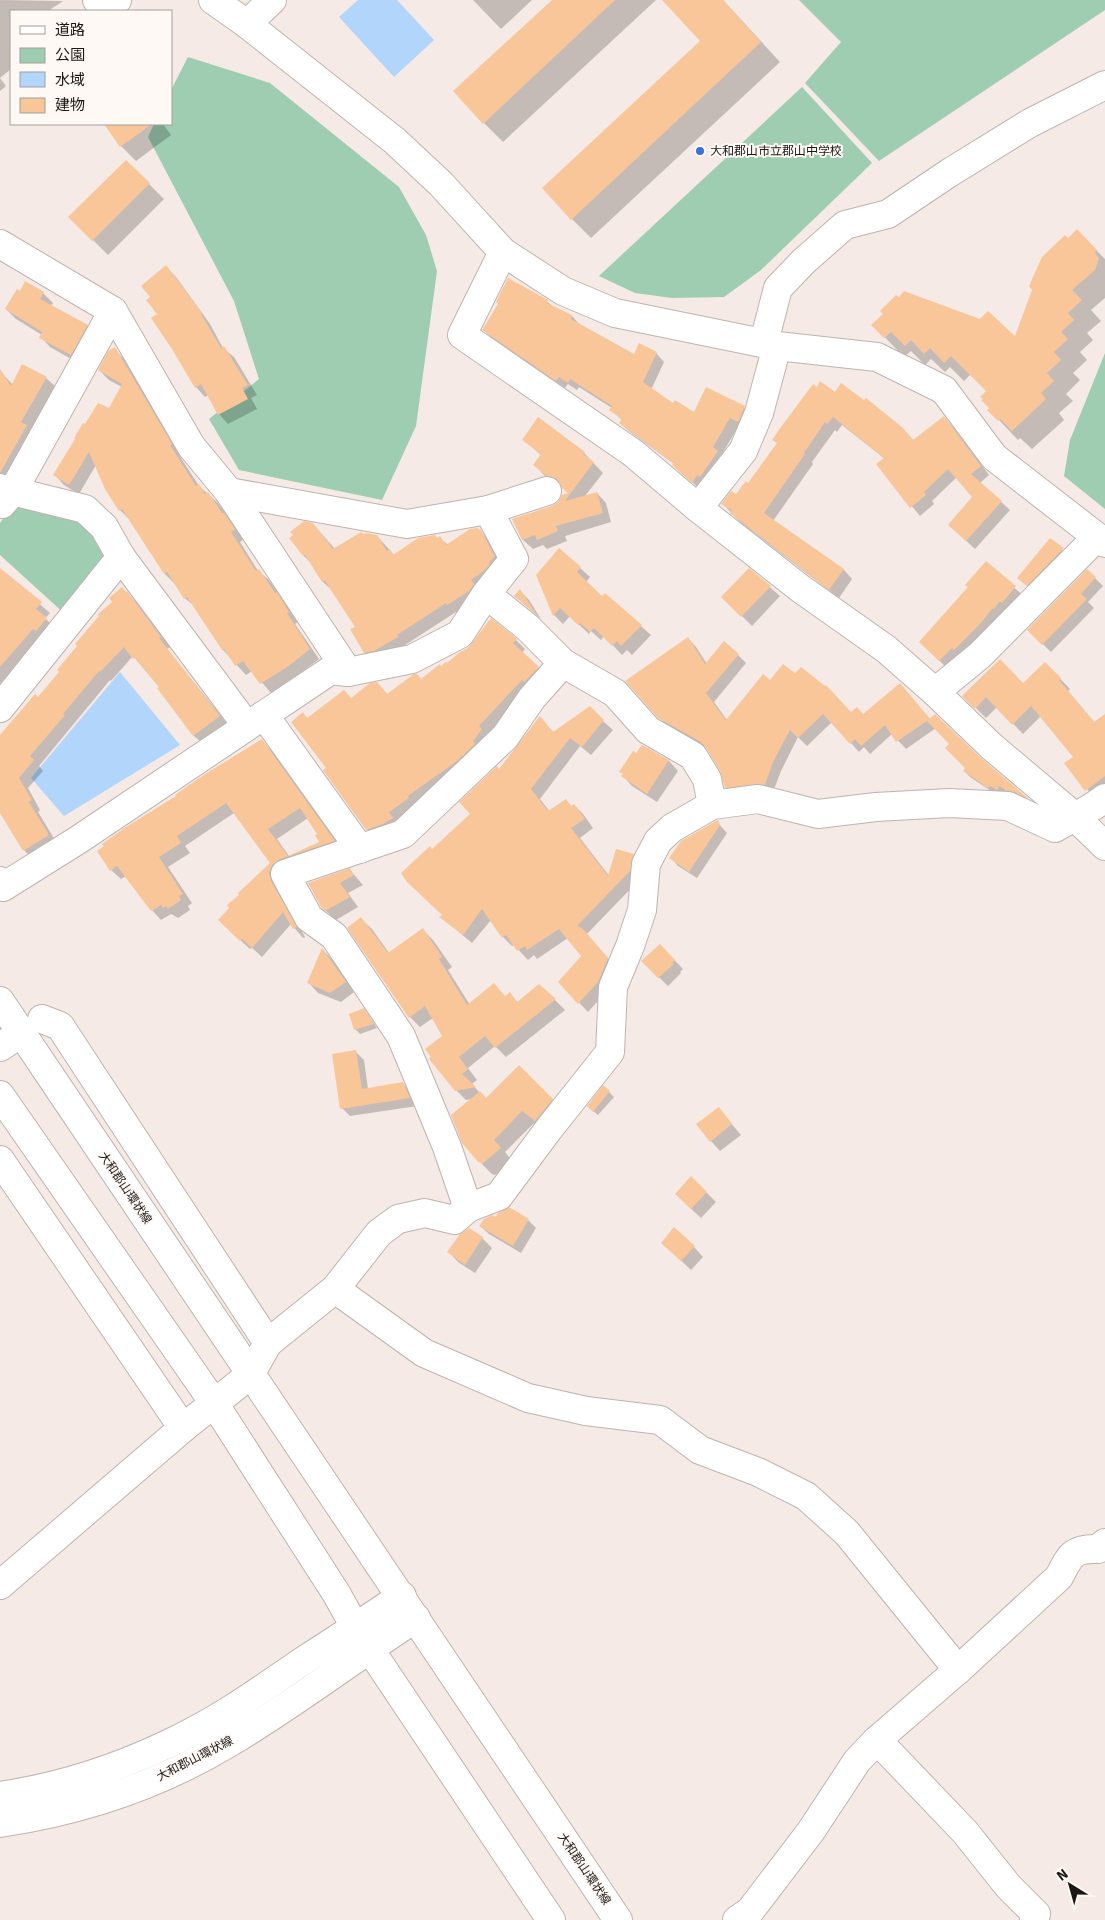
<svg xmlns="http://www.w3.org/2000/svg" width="1105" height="1920" font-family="Signika,'Noto Sans JP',sans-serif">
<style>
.green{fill:#9ecdb1}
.water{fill:#b2d5fb}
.shadow{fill:#0003;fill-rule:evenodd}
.building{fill:#f9c69a;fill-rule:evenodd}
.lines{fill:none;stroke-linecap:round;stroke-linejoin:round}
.minor-casing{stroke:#beb4af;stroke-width:30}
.major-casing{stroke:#beb4af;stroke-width:30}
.minor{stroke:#fff;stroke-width:28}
.major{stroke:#fff;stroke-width:28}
.poi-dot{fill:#3772e0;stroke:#fff9f5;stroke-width:2}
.labels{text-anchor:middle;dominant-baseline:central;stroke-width:4;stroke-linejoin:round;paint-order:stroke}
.poi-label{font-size:12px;fill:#1b1715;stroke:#fff9f5;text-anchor:start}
.street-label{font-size:12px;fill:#1b1715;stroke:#fff9f5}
</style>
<rect width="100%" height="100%" fill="#f5eae5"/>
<g class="green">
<polygon points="799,0 1105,0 1105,10 879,161 805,83 841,42"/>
<polygon points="188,57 270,83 399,187 426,235 437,271 416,426 382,500 239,470 209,419 259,379 234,301 148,137 154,124 171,124 171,90"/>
<polygon points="802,87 872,163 761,270 724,297 672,298 635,293 599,276"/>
<polygon points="1105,353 1105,509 1064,476 1070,440"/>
<polygon points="13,505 91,522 102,541 106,567 66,615 0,555 0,523"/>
</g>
<g class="water">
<polygon points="358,0 397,0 434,40 394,77 339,17"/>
<polygon points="120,672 180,745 64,816 31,778"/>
</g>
<g class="shadow">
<polygon points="0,0 63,1 48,11 11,11 11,69 0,78"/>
<polygon points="473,0 532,0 501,29"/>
<polygon points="554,0 656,0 503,142 484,123"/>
<polygon points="664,0 723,0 780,62 591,238 572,219 702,41"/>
<polygon points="0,78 6,86 0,91"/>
<polygon points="105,124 163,124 171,135 136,161 121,146"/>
<polygon points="126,161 164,199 108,255 70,217"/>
<polygon points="1077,231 1105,259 1105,298 1091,310 1101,321 1087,333 1093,340 1080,352 1087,360 1073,373 1080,380 1066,394 1073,401 1059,413 1064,420 1032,449 1020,438 1018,440 999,420 988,391 971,374 964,381 950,367 945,372 931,359 925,365 911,351 904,357 873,325 1015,339 1068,240"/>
<polygon points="166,267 176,277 210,324 223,348 234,357 257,395 251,398 257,409 228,424 219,414 208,395 205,397 196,387 151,298"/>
<polygon points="43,293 53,303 51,306 87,326 97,335 80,364 50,347 41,337 42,335 16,319 6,309"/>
<polygon points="545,300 554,307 572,316 580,325 635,355 656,353 664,362 651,390 674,405 694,414 744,408 752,416 747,430 739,425 721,456 725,460 701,490 682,473 674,464 629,431 621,423 622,420 611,410 612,408 579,387 577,390 568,384 565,388 492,338 484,330"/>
<polygon points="114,349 124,359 181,454 179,455 199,486 218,503 233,524 244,539 240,542 258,571 269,580 286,604 298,622 295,624 319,659 299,674 271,693 252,671 246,675 223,650 195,607 185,598 174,583 165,574 130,520 120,510 96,465 79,494 64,485 55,475 85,426 109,410 122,387 109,380 99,370"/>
<polygon points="0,371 13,385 46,378 56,387 18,467 0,480"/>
<polygon points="835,393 902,429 914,441 944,418 953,427 989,475 980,483 1010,510 975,549 949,525 974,497 957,477 932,501 934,504 920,516 877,464 885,459 842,425 837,432 835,430 812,462 813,464 773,521 844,570 852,579 839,598 740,522 723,504 737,496"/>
<polygon points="539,418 584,453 603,473 585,496 597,493 606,503 611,522 565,536 567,541 547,549 543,545 533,549 523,540 514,519 552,507 569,494 563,487 558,485 544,475 535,465 542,456 524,440"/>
<polygon points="313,524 335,549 364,536 377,536 395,556 440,538 448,545 479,530 489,540 504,567 458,614 456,612 405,645 407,647 375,662 365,652 357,627 334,592 323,582 312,564 303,555"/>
<polygon points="1050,540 1067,554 1032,589 1023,582"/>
<polygon points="986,563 1025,597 949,670 920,642 969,587"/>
<polygon points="580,568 590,577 586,582 602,597 605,594 651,635 632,655 627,650 622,655 604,636 601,640 591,631 589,634 570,616 563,624 554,615 537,575"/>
<polygon points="0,570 50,613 45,618 56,629 0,689"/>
<polygon points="750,570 780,596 752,626 723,597"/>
<polygon points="1095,578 1103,586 1088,602 1094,608 1051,652 1028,630"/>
<polygon points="520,591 529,600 541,619 515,596"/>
<polygon points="127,593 136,602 170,647 167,649 229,726 204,745 194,736 159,689 160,688 133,656 111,681 110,680 39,766 43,771 28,788 40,810 38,812 58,845 34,860 24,850 0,811 0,737 38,698"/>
<polygon points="688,638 696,647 707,664 738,655 746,663 714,702 727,720 770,682 852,714 864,716 900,685 931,720 1030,801 1012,796 1006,790 1003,795 996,791 994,793 970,777 964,771 967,767 951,744 936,728 906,749 892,734 870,754 864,747 859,752 832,722 807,746 798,737 781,771 773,792 734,795 726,787 722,771 709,749 668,726 659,717"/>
<polygon points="516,640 525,649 522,653 547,677 488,736 397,822 377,839 367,829 328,768 303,714 308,719 352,699 377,683 388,695 422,681 441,668"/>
<polygon points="1045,663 1070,689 1068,691 1095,723 1105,715 1105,797 1097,801 1066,763 1074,757 1041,716 1023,734 997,707 986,718 964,696 1023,684"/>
<polygon points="540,718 554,733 603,721 613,730 591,755 580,746 540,799 550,812 566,801 572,807 574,805 583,814 593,828 580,838 610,877 633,855 642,864 639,880 587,934 617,969 607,991 588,1012 559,982 583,956 568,938 537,959 534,955 528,960 514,945 512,946 503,937 491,920 472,943 441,917 443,916 432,850 472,814 500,771"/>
<path d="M262,741l10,10 71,99 -63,42 25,45 -2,1 -12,-14 -29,33 -10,-9 -2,1 -21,-19 43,-66 -38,-51 -49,33 5,7 -22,14 24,36 -4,3 2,4 -12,8 -7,-4 -10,6 -9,-10 -26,-34 -5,3 -10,-9zM308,818l10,16 3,9 -32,13 -12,-17z"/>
<polygon points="643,746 669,761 678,771 657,802 632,786 623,776"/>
<polygon points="717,822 727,833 697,878 678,866 671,858"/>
<polygon points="350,870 363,885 348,893 358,907 336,920 322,907"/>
<polygon points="361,919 372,929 389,953 423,930 433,940 452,967 448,970 470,1005 506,997 510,994 518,1003 555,1000 565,1010 506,1057 495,1046 468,1068 477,1080 472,1084 486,1100 519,1067 564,1112 548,1133 534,1123 505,1152 512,1161 495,1175 492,1174 480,1162 463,1142 472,1099 466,1100 456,1090 444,1036 433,1018 420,1027 410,1017"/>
<polygon points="660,945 683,969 680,972 681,973 668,986 642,961"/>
<polygon points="323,950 332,959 354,992 341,1002 318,993 309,983"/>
<polygon points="350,1014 368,1014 377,1028 360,1034 356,1030"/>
<polygon points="355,1051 364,1060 368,1089 403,1084 411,1092 417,1106 350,1116 342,1108"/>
<polygon points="604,1087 614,1097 598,1115 593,1111"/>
<polygon points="719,1109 741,1135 720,1151 711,1141"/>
<polygon points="706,1192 716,1202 701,1218 686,1204"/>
<polygon points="528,1220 536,1228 521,1253 489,1234 480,1226"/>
<polygon points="469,1229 482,1238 492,1248 475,1273 458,1262 449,1252"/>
<polygon points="694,1247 703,1257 691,1270 672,1252"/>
</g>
<g class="building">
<polygon points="552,0 615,0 483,124 453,91"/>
<polygon points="662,0 723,0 761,42 571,220 542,188 700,41"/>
<polygon points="104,124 152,124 120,147"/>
<polygon points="126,160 150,183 92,241 68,217"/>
<polygon points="1077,229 1097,250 1095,253 1099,258 1095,270 1072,290 1082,300 1068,313 1074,320 1061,332 1068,339 1054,352 1061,360 1047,373 1054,381 1041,393 1046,399 1012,431 1000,419 998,421 987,410 989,408 981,400 983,399 980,397 986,391 951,356 944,363 930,348 924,354 911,340 905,346 891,332 884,338 871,325 883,314 880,311 896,295 899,297 904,291 980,319 988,311 1015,336 1032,290 1029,286 1042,257 1065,235 1068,238"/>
<polygon points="166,265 202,313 201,314 221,348 224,346 248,385 242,388 248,399 218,415 201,384 195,388 172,349 151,318 157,314 146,300 150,297 141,286"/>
<polygon points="508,278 546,299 548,300 547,303 572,315 571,319 634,354 639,343 657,352 643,382 673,403 675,400 694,412 706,387 745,406 738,422 730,418 713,447 718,451 700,477 697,475 692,483 672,465 673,463 619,423 622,419 609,410 612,406 570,379 568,383 559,377 556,381 482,330 498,304 496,302"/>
<polygon points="25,281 44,292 40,299 88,325 71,355 39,338 42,332 5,309 17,289 20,291"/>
<polygon points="115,347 172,444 170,445 196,486 199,484 205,494 208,492 222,513 224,513 235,529 231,532 256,571 259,569 275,593 277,592 289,612 287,613 310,649 290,665 260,684 243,661 235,666 224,649 222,650 187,597 184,599 167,572 164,574 122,509 119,511 105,489 89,452 69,485 53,475 75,439 74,438 83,423 85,424 98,403 109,408 122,384 98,370 108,351"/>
<polygon points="22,364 47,377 21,422 27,425 0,473 0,369 11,386"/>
<polygon points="820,381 835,392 841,383 864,400 866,398 903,428 913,440 944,416 981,466 971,474 1002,501 966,541 948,525 972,497 948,469 924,492 926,495 910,508 876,464 884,458 833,417 827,424 825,422 804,453 805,454 764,513 844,569 829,590 730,513 731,510 721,504 731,491 736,494 746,481 748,483 777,443 772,440 781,427 813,384 817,387"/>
<polygon points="538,417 585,452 583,454 594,462 565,501 597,492 603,513 556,526 558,531 537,540 535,535 522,540 512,519 552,506 558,502 562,495 568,493 562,488 557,479 547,476 533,465 541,454 522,440"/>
<polygon points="304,521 313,523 333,549 361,532 364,534 366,533 377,535 387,551 390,549 393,555 418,538 435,535 437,538 440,536 446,545 470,529 477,528 481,530 495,557 489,562 490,564 485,570 471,580 474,584 469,591 447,605 446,603 397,635 398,637 374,651 364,653 350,629 355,627 325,581 322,582 305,555 303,556 289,538 293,535 290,532"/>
<polygon points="1050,538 1064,548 1027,586 1017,578"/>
<polygon points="559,548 581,567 577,572 602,596 605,593 642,625 621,646 617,641 612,646 594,628 590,632 580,623 578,625 560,608 553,616 536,575"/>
<polygon points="986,561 1016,586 1002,603 1000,601 994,609 993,608 979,625 954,650 952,648 939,661 919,642 968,587 965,585"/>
<polygon points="0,568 42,602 36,609 47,618 36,631 33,629 0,667"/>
<polygon points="749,568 771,586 741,617 721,597"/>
<polygon points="1087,569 1096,577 1081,594 1087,599 1042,645 1027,630"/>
<polygon points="122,587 126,592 127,591 161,637 159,638 220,716 193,736 157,688 159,687 135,658 133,659 124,647 100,672 99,671 63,714 65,715 30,756 34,760 19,778 32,800 29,802 49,835 23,851 0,813 0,735 35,694 38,697 59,672 57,670 77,646 75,644 99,616 97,615 112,602 109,598"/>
<polygon points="520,589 536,614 514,596"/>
<polygon points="491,618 517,639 513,643 539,667 524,682 522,680 479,726 482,729 473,741 475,744 457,761 408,796 409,798 389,812 393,818 383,824 366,830 323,770 326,768 291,722 303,712 307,718 344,690 351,698 370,683 377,682 387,694 414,674 417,674 421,679 440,664 441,666 446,662 447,663 460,652 468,648"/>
<polygon points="688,637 705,664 724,641 739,654 706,693 726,720 763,674 770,680 783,664 795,673 801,667 825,686 826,685 851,712 857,707 863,714 900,683 930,719 896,742 885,725 861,746 855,739 850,744 823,714 798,738 790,730 773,762 765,785 756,784 725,788 720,771 706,748 701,742 658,718 625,681"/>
<polygon points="1000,659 1023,683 1045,662 1061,678 1059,680 1094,722 1105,714 1105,776 1085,791 1064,763 1073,757 1031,706 1012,725 986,697 975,709 962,696"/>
<polygon points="590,706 604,720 582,747 570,738 531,789 548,811 566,799 571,806 574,804 585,819 571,828 608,876 616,849 634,854 630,871 577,926 582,928 608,958 598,982 578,1004 558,982 581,956 559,929 527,950 525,946 517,951 506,935 502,938 482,909 463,935 439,917 442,915 407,882 401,873 430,846 432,849 470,814 459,802 497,766 499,769 540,716 553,732"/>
<polygon points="935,714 981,758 1029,799 1014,792 1005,790 1000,786 997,790 990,786 988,788 963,771 965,768 945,748 949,744 927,721"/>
<path d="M262,739l73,102 -55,18 -8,6 -3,8 2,8 26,46 -4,2 -10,-17 -31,36 -10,-9 -2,2 -22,-21 11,-12 -2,-3 12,-10 -1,-2 32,-30 -44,-60 -49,33 4,7 -22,14 24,37 -4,2 2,4 -13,9 -2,-3 -3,2 -2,-3 -10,6 -34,-45 -7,5 -13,-20 7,-5 -2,-2 24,-17 50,-31 -1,-1 27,-19zM300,808l17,26 -2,1 4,7 -31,14 -20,-27z"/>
<polygon points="642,745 669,760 647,794 621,776 623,774 619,772 633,751 636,753"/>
<polygon points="718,820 720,825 689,872 669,858 681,841"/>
<polygon points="350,868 354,875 340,883 350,897 325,911 321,907 308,883"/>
<polygon points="361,917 388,953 423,928 442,957 439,959 467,1005 494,983 505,996 510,992 517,1002 539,984 556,999 495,1048 485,1036 459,1057 468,1069 462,1074 476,1087 455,1091 429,1059 431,1057 425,1049 442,1036 425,1006 409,1018 347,928"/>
<polygon points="660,944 675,960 672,963 674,964 658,978 641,961"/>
<polygon points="322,948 346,982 330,993 307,983"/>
<polygon points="364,1008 374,1024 354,1030 349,1014"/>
<polygon points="356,1050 362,1089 403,1082 410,1098 340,1109 332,1054"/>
<polygon points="519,1065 553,1099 535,1121 522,1111 494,1140 501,1148 482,1164 480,1162 479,1163 462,1143 451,1115 480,1091 486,1098"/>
<polygon points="603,1085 610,1091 593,1112 587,1106"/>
<polygon points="719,1107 732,1124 710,1142 696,1124"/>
<polygon points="691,1176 707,1192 691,1209 675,1194"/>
<polygon points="509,1207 529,1219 513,1246 479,1226 484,1219 492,1215 495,1217 498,1213"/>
<polygon points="674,1227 695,1246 681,1261 661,1243"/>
<polygon points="469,1228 483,1237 465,1265 447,1252 460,1234"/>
</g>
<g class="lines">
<defs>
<g id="minor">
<polyline points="97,0 105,10 117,0"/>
<polyline points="213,0 247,24 395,141 441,184 503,252 563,291 615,313 777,346 877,357 944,390 994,457 1105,543"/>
<polyline points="247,24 272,0"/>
<polyline points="0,244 113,311 191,446 229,492 348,672"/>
<polyline points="503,252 462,335 633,453 698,508 801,589 886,649 935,692 991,746 1074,816 1105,846"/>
<polyline points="764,342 778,288 804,261 845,225 888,214 949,173 1030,123 1105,85"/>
<polyline points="0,488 85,509 104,527 121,557 247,726"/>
<polyline points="229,492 407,524 488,510 547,491"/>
<polyline points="2,504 13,491 113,311"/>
<polyline points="698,508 743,451 759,413 777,346"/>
<polyline points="486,594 528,628 563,663 615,693 648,730 693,756 707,779 712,805"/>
<polyline points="935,692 980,655 1097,537"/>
<polyline points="0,708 121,557"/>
<polyline points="264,715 360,849"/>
<polyline points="0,881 3,887 78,840 331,670 348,672 412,659 460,634 486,594 514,559 488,510"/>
<polyline points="468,1208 447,1147 401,1036 334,936 309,918 285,874 403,834 505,737 532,698 563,663"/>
<polyline points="335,1289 424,1353 528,1398 586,1411 660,1420 700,1450 758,1472 806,1496 847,1533 958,1670"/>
<path d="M268,1343l67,-54 44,-56 19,-14 27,-6 29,7 14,-12 31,-12 49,-66 62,-78 3,-65 17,-41 12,-36 4,-46 12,-23 14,-13 40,-23 46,-6 60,15 58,-7 73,-4 59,3 47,22c17,-10 35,-18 50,-30"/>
<polyline points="0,1585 183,1428"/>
<polyline points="877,1740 965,1832 1008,1886 1036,1914 1034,1920"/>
<path d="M737,1920l13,-9 61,-80 46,-70 20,-21 81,-70 101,-93c11,-21 13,-29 39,-28l7,-6"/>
</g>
<g id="major">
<polyline points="0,1001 618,1920"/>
<polyline points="0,1047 15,1037"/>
<polyline points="0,1095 214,1403 336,1593 355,1627 551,1920"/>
<polyline points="0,1160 183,1428 250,1375 268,1343 60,1026 42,1019"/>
<path d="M0,1796c59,-9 116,-27 170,-53 46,-21 88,-51 130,-80 34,-22 68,-44 102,-67"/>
<path d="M0,1823c80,-12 157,-37 227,-79 65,-38 125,-85 189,-126"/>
</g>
</defs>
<use href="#minor" class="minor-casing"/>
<use href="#major" class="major-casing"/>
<use href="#minor" class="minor"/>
<use href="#major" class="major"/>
</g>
<circle class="poi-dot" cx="700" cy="151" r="5"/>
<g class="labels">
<g class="poi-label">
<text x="710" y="151">大和郡山市立郡山中学校</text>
</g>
<g class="street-label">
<text transform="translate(125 1188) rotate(56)">大和郡山環状線</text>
<text transform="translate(195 1759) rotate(-27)">大和郡山環状線</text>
<text transform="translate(584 1869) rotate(56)">大和郡山環状線</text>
</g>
</g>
<rect x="10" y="10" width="162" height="115" fill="#fff9f5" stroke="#a49f9b"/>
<rect x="20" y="26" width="25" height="8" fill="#ffffff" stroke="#a49f9b"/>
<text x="55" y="35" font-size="15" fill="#1b1715">道路</text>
<rect x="20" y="48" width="25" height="15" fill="#9ecdb1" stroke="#a49f9b"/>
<text x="55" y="60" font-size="15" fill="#1b1715">公園</text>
<rect x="20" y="72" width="25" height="15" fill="#b2d5fb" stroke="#a49f9b"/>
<text x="55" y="85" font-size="15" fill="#1b1715">水域</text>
<rect x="20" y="98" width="25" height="15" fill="#f9c69a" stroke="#a49f9b"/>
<text x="55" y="110" font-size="15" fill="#1b1715">建物</text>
<g transform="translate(1070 1885) rotate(323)" stroke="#fff9f5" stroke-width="4" paint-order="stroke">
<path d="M0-4L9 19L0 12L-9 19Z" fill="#1b1715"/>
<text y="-8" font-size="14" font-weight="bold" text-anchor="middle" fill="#1b1715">N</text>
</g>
</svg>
